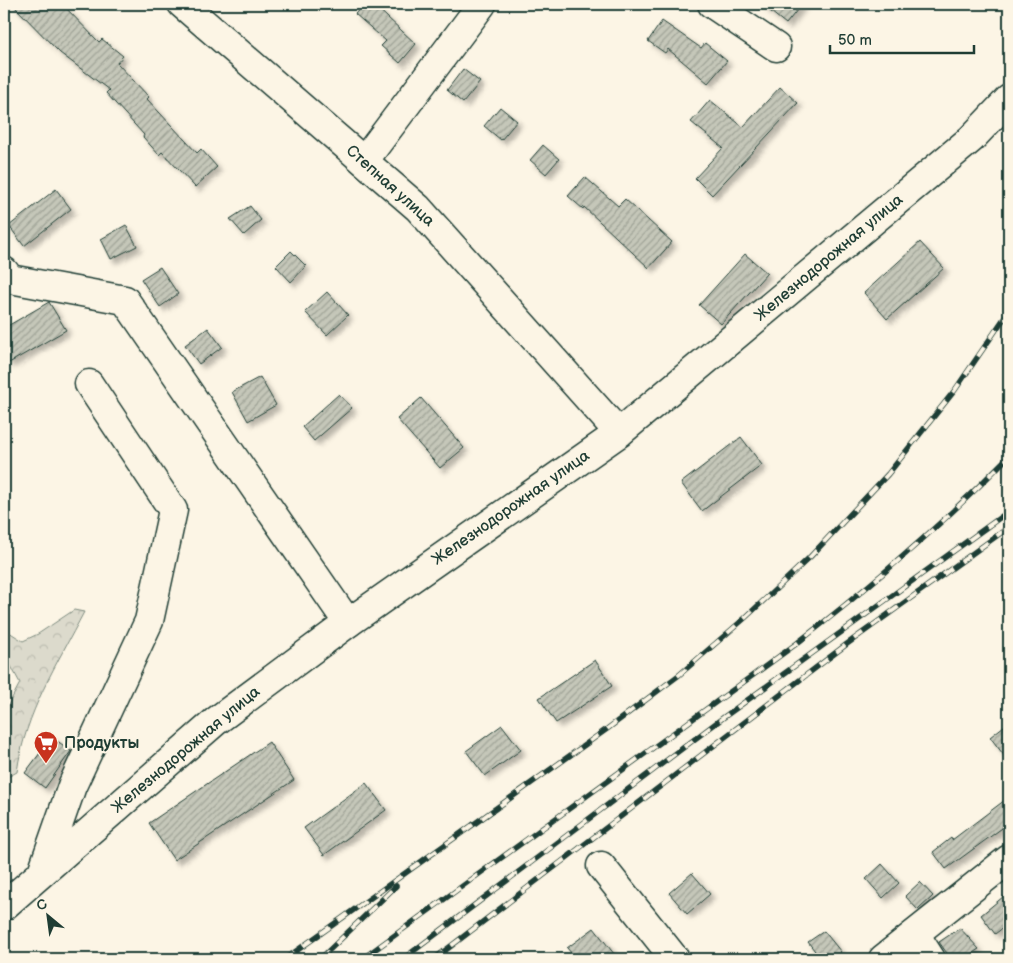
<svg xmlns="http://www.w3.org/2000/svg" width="1013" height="963" font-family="'Balsamiq Sans',sans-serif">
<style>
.forest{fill:url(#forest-crowns);stroke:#7e8c80}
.building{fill:url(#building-hatch);stroke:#1f3d34;filter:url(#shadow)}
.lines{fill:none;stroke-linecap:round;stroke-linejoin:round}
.minor-casing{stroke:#1f3d34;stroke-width:31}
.minor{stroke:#fcf5e5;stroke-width:28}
.rail-casing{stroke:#1f3d34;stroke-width:5.5}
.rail{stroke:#fcf5e5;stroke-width:4;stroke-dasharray:11;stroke-linecap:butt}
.labels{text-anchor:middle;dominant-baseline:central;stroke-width:4;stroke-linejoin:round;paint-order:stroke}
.street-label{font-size:16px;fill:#1f3d34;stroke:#fcf5e5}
.poi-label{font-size:16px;font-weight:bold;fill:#1f3d34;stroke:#fcf5e5;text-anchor:start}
</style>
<defs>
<pattern id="forest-crowns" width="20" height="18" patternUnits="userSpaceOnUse" patternTransform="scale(1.25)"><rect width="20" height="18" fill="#dcdacc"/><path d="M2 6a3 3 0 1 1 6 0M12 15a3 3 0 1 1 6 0" fill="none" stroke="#bcbcb0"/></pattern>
<pattern id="building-hatch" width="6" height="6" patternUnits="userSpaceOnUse" patternTransform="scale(1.25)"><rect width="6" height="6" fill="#c5c7b9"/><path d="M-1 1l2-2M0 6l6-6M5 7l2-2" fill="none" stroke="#9fa397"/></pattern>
<filter id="shadow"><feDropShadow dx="4.5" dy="4.5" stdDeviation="2.5" flood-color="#0004"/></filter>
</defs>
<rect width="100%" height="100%" fill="#fcf5e5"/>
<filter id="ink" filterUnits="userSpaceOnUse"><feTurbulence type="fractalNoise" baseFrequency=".02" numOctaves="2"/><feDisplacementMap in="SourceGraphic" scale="10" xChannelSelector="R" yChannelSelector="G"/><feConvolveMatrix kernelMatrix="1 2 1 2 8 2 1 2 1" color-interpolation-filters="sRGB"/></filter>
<g filter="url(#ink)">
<path class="forest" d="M74,610l10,2c-27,52 -59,101 -67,160l-13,7v-66l16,-30 -16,-30v-16l5,-5 14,9 15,-7z"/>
<g class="building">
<polygon points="12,4 62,4 99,42 102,39 123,56 117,63 149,97 147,99 197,153 201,149 217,167 195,187 162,152 159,155 143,137 144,135 106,93 109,90 60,53"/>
<polygon points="364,4 373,4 416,44 400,63 381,46 386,41 355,14"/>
<polygon points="761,4 802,4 786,24"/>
<polygon points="662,21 701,48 705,43 727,61 708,83 668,49 665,53 648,41"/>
<polygon points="463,69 480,82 463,103 447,90"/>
<polygon points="780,87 798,103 712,195 695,178 723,148 691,122 710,100 743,127"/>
<polygon points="500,107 517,121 501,140 484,126"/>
<polygon points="543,145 559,159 546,174 530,160"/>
<polygon points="585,177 618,206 625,199 672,242 649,268 584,207 583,209 568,196"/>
<polygon points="56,189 71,209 24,246 9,226"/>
<polygon points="250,206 261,220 244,235 230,219"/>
<polygon points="126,225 137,246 111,259 101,239"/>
<polygon points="920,242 944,268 887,319 864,293"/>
<polygon points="291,251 306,266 291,282 276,266"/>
<polygon points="745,254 767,273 721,324 699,305"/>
<polygon points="160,267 178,294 160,307 141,279"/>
<polygon points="327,292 348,315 327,335 305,312"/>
<polygon points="49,302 66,330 9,363 4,354 4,328"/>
<polygon points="208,328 222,347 199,364 185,345"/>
<polygon points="260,377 276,405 248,421 232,392"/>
<polygon points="339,394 352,408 314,441 302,427"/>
<polygon points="421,398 464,448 440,468 397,419"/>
<polygon points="741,437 762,465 702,511 681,483"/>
<polygon points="595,660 612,686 556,723 539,698"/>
<polygon points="1009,722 1009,762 990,737"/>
<polygon points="502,725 521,750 485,776 466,751"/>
<polygon points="52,737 71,751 45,788 25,773"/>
<polygon points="269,742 294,780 174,860 149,823"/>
<polygon points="366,783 386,810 324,855 304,828"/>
<polygon points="1009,797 1009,823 946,869 933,852 951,838 952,840"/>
<polygon points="882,864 899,883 883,898 866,879"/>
<polygon points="692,873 710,894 687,914 669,893"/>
<polygon points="920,882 933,896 918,910 905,896"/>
<polygon points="1009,892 1009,923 995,934 981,915"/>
<polygon points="594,928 618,959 576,959 567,948"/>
<polygon points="960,928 979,949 963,959 951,959 939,942"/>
<polygon points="824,931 841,952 831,959 821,959 808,942"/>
</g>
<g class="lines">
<defs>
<g id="minor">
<polyline points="182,4 418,208 619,433"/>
<polyline points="712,4 776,47"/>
<polyline points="364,161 482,4"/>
<polyline points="4,271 10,279 125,300 348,623"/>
<polyline points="601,866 675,959"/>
<polyline points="43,869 72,786 149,621 173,510 89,384"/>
<polyline points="4,906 216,721 348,623 619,433 971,139 1009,99"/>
<polyline points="915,934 931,959"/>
<polyline points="883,959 1009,859"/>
</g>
</defs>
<use href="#minor" class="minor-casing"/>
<use href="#minor" class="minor"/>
<defs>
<g id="rail">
<polyline points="285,959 607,729 679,675 745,618 810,557 888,474 955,390 1009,311"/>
<polyline points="320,959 396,886"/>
<path d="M362,959l434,-315c75,-58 147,-120 213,-188"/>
<polyline points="403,959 724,717 1009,511"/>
<polyline points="434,959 847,644 1009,527"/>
</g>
</defs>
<use href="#rail" class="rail-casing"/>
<use href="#rail" class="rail"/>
</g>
</g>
<defs>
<symbol id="supermarket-pin" viewBox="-11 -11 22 30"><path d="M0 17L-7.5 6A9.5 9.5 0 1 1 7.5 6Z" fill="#c8321e" stroke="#fcf5e5"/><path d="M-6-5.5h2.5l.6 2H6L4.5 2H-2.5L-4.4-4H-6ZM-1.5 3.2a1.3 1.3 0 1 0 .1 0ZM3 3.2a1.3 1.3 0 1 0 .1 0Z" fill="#fff"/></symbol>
</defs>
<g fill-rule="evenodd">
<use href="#supermarket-pin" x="32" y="729" width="28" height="38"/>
</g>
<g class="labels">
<g class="street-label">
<text transform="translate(390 186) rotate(42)">Степная улица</text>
<text transform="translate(829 258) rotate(-40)">Железнодорожная улица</text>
<text transform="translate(511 508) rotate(-35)">Железнодорожная улица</text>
<text transform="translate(186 750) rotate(-40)">Железнодорожная улица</text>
</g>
<g class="poi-label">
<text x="64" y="743">Продукты</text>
</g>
</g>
<rect width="1013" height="963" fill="none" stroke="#fcf5e5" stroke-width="20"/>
<rect x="10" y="10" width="993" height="943" fill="none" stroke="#1f3d34" stroke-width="2" filter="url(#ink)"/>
<g transform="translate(48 916) rotate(331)" stroke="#fcf5e5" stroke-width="4" paint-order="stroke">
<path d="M0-4L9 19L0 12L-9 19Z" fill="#1f3d34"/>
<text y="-8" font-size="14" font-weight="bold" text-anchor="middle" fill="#1f3d34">С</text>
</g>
<path d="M830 45v8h144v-8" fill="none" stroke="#1f3d34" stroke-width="2.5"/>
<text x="838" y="45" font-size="15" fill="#1f3d34" stroke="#fcf5e5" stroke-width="4" paint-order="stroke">50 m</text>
</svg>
